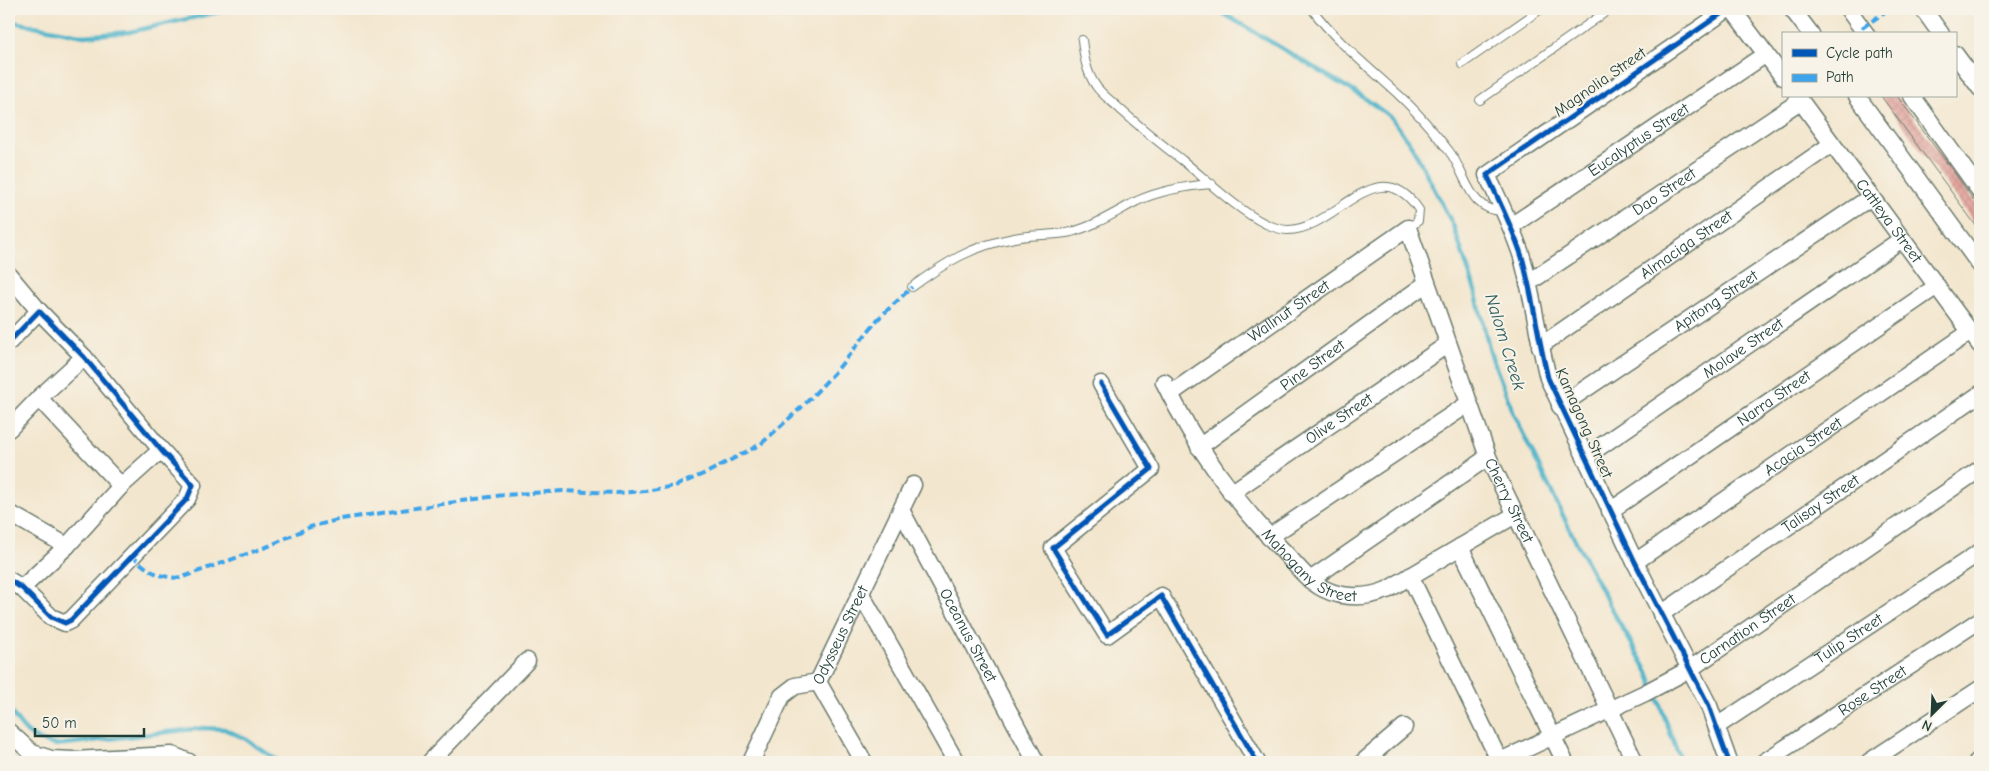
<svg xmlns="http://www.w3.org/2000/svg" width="1989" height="771" font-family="'Comic Neue',sans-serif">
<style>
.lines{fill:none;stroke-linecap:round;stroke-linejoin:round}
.stream{stroke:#4bb3c9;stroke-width:4.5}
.building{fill:url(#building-cross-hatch)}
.lane-casing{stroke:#69786a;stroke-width:10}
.street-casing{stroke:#69786a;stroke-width:19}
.lane{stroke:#fff;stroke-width:8}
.street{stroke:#fff;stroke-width:16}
.quiet{stroke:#3da4eb;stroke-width:4;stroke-dasharray:8 4;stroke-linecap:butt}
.cycleway-casing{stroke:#f7f3e8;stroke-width:8}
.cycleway{stroke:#0057b8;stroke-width:5}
.labels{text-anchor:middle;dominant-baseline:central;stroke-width:4;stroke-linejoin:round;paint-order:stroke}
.street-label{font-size:16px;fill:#1f3d34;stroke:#f7f3e8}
.water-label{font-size:18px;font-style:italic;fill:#2a5a59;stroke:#f7f3e8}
</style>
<defs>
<pattern id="building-cross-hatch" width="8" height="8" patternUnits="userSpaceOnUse" patternTransform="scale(1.25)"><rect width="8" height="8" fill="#dd8f88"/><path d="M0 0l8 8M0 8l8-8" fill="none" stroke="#b37670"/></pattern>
</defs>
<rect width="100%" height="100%" fill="#f7f3e8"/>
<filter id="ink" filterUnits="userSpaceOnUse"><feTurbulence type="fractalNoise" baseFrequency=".02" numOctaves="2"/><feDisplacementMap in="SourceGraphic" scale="10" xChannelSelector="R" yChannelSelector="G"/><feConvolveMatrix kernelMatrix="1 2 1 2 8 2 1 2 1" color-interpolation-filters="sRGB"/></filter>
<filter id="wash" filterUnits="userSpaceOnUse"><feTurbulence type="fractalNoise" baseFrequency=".0096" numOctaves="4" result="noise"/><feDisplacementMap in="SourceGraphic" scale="20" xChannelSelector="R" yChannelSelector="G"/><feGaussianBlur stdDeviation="1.12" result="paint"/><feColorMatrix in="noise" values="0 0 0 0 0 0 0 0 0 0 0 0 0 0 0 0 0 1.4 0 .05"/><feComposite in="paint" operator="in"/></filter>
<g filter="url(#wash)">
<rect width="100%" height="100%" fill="#f3e6ce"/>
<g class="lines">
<g class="stream">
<polyline points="1216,9 1363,97 1392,118 1413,148 1453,225 1475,290 1490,352 1515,417 1572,534 1612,610 1648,672 1681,762"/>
<polyline points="9,21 84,36 129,32 232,9"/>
<path d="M9,709c14,21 21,31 47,36l147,-17 21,1 20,9 36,24"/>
</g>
</g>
<g id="blocks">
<polygon class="building" points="1881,96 1897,96 1953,171 1980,209 1980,231"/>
</g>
</g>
<g filter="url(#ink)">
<use href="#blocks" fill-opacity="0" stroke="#69786a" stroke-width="1"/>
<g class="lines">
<defs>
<g id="lane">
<path d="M1312,9c25,34 58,59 89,88 17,16 33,35 48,54 18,23 19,61 55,60"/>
<path d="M1082,40c2,16 4,32 14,46 6,9 17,16 25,24 19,17 40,34 61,50 26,21 55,50 84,64 7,3 15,6 22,6 48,0 89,-82 131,-20l-1,11 -10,7"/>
<polyline points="1462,64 1541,9"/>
<polyline points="1480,100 1610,9"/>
<path d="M912,287c34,-25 60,-41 102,-49 19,-4 39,-2 57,-6 24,-6 45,-20 66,-31 24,-11 49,-15 75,-17"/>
</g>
<g id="street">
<path d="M1728,9l-241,166c13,27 26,54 35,82 11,40 16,81 26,121l87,184 74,144 20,56"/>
<polyline points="1732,9 1783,77"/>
<polyline points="1792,9 1811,34"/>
<polyline points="1848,9 1866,34"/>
<polyline points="1923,9 1941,34"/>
<polyline points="1955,54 1980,88"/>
<path id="s1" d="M1797,96l183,249"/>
<polyline points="1857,96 1980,265"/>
<polyline points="1912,96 1980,191"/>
<path id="s2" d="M1511,226l255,-172"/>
<polyline points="9,275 39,311"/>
<path id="s3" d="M1528,283l272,-182"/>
<polyline points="9,342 39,311 84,357 161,450 193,485 187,499 71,620 65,623 51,617 22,588 9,580"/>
<path id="s4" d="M1540,346l292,-202"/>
<path id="s5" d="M1164,382c32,66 70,119 121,171 12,13 23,28 39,36 20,10 43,9 63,1l128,-75"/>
<polyline points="1101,384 1151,469 1053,548 1107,635 1161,596 1257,762"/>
<path id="s6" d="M1170,394l238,-166 80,229 147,305"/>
<polyline points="39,398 121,486"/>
<path id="s7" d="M1560,406l311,-209"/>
<polyline points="9,429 39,398 84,357"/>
<path id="s8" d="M1199,447l228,-164"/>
<path id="s9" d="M1585,457l317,-218"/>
<path id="s10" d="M1231,493l217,-149"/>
<path id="s11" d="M901,510l135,252"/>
<path id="s12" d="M1610,511l327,-225"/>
<polyline points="9,513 67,546"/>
<polyline points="1269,537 1468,404"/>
<polyline points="1460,547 1565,762"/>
<path id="s13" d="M1635,562l335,-230"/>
<polyline points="1410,576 1500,762"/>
<polyline points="1310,580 1488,457"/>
<polyline points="22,588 67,546 121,486 161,450"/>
<polyline points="861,594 956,762"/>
<path id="s14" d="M1661,614l319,-220"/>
<path id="s15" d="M818,682l95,-197"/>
<polyline points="818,682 864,762"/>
<path id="s16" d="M1717,726l263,-174"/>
<polyline points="9,732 32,753 51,759 73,760 172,755 189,762"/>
<path id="s17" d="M1500,761l145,-68 45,-24 290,-200"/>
<polyline points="430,762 527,661"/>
<polyline points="751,762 782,696 795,686 818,682"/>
<polyline points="1363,762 1404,727"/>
<path id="s18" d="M1764,762l216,-142"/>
<polyline points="1869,762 1980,689"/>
<polyline points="1977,762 1980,760"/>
</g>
</defs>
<use href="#lane" class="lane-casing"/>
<use href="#street" class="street-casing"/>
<use href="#lane" class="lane"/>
<use href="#street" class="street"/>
<g class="quiet">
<polyline points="1862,28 1889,9"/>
<path d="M131,555c18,16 25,22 49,23l89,-32 41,-19 31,-8 162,-24 59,-4 55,2 28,-2 30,-5 33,-14 53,-28 43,-39 33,-35 41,-51 34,-32"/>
</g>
<defs>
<g id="cycleway">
<path d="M1728,9l-241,166c13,27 26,54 35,82 11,40 16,81 26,121l87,184 74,144 20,56"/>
<polyline points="9,342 39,311 84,357 161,450 193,485 187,499 71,620 65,623 51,617 22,588 9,580"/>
<polyline points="1101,384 1151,469 1053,548 1107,635 1161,596 1257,762"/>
</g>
</defs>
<use href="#cycleway" class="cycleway-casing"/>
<use href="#cycleway" class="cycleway"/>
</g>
</g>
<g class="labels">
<g class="street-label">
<text transform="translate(1600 82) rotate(-35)">Magnolia Street</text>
<text stroke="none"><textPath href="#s2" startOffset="154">Eucalyptus Street</textPath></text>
<text stroke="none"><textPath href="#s3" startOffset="164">Dao Street</textPath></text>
<text stroke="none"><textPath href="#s1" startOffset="155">Cattleya Street</textPath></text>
<text stroke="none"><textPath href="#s4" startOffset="178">Almaciga Street</textPath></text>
<text stroke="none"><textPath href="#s7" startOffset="188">Apitong Street</textPath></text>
<text stroke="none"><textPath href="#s6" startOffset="145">Wallnut Street</textPath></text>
<text stroke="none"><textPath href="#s9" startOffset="192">Molave Street</textPath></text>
<text stroke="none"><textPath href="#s8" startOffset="140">Pine Street</textPath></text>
<text stroke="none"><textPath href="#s12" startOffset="199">Narra Street</textPath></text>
<text stroke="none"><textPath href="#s10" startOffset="131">Olive Street</textPath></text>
<text transform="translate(1584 423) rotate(66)">Kamagong Street</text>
<text stroke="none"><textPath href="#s13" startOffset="204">Acacia Street</textPath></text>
<text stroke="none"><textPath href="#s6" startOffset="581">Cherry Street</textPath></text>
<text stroke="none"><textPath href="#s14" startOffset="194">Talisay Street</textPath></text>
<text stroke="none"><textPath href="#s5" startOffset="239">Mahogany Street</textPath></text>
<text stroke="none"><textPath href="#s17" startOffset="281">Carnation Street</textPath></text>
<text stroke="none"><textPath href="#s15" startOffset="52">Odysseus Street</textPath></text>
<text stroke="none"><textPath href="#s11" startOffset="142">Oceanus Street</textPath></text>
<text stroke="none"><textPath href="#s16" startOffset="158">Tulip Street</textPath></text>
<text stroke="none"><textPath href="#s18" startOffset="130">Rose Street</textPath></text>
</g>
<g class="water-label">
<text transform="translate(1505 342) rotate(73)">Nalom Creek</text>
</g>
</g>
<rect width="1989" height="771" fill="none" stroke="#f7f3e8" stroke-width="30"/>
<rect x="1782" y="32" width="175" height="65" fill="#f7f3e8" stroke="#a1aaa0"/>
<rect x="1792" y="49" width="25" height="8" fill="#0057b8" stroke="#a1aaa0"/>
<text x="1826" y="58" font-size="15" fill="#1f3d34">Cycle path</text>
<rect x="1792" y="74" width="25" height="8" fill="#3da4eb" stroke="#a1aaa0"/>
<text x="1826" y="82" font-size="15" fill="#1f3d34">Path</text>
<g transform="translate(1932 714) rotate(204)" stroke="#f7f3e8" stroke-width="4" paint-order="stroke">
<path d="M0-4L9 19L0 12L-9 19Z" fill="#1f3d34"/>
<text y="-8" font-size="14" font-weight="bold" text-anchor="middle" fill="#1f3d34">N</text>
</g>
<path d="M35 728v8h109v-8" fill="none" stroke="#1f3d34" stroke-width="2.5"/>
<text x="42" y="728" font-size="15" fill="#1f3d34" stroke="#f7f3e8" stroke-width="4" paint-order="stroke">50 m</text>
</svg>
